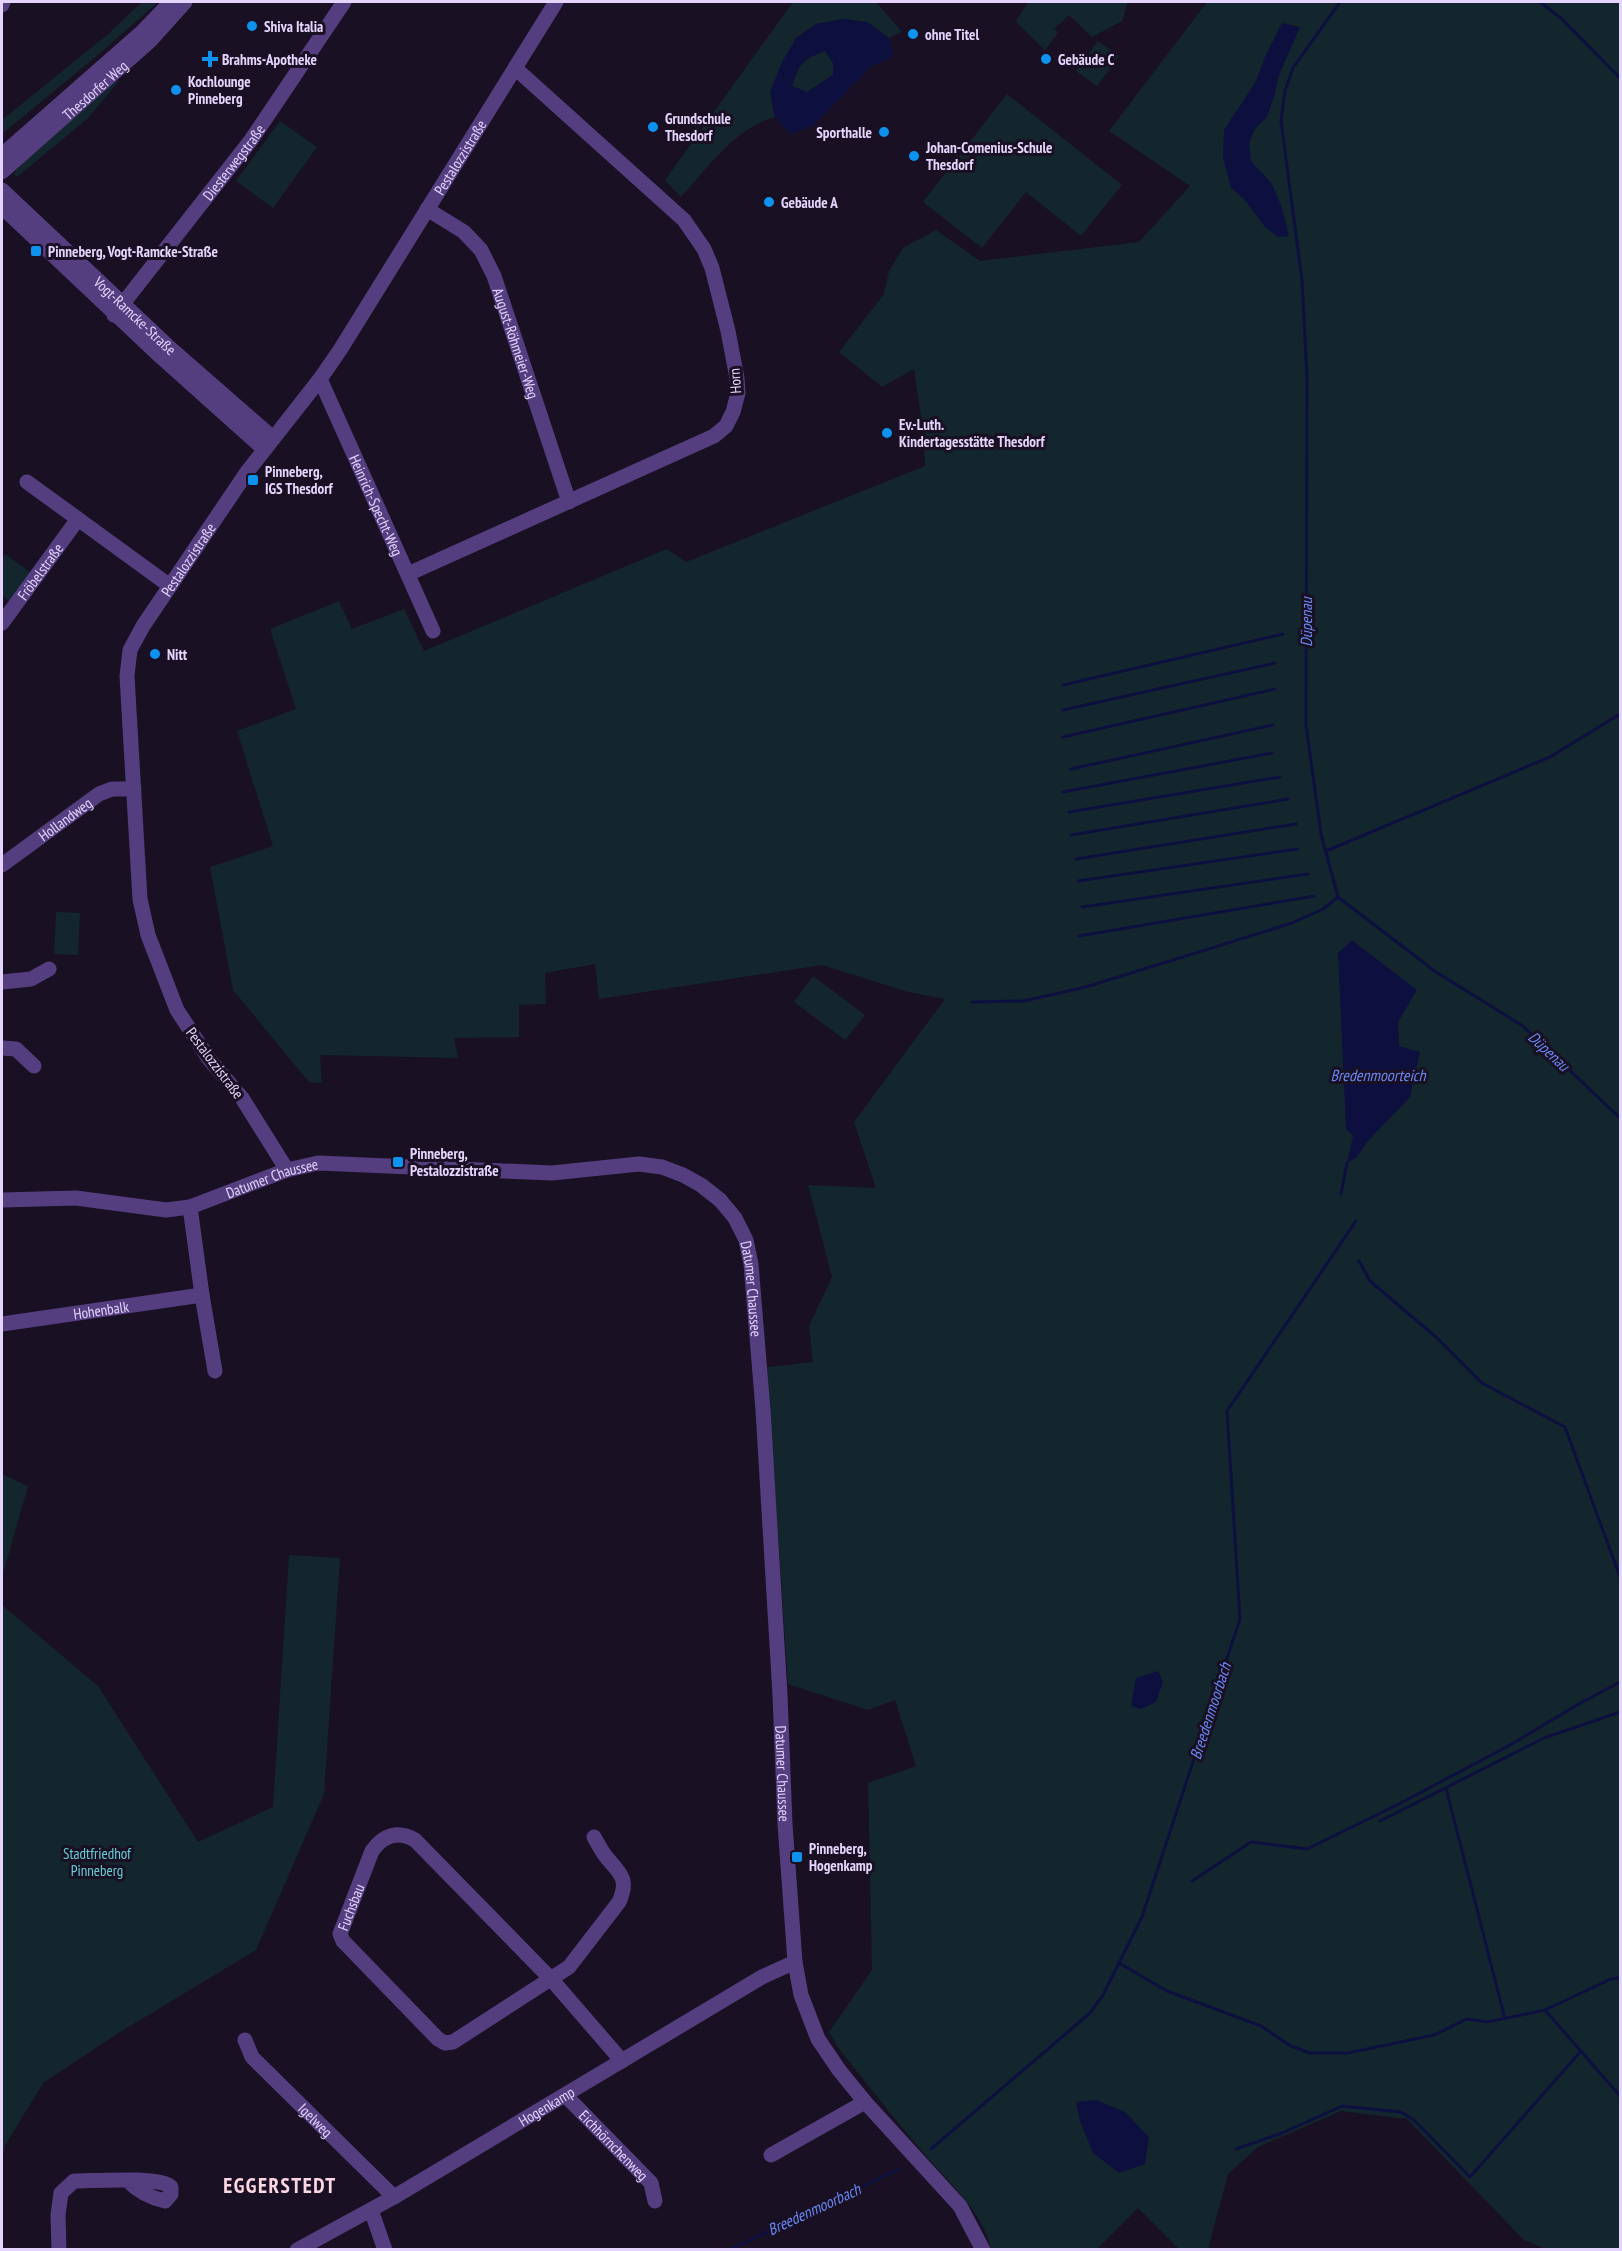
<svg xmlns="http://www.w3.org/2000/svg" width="1622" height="2251" font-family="'PT Sans Narrow',sans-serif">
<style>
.green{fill:#13262d}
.water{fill:#0d103f;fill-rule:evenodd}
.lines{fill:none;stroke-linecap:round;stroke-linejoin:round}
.stream{stroke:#0d103f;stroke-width:3}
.minor{stroke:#543e7f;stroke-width:15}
.poi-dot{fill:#0e92ef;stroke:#191023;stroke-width:2}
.labels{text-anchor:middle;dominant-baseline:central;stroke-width:6;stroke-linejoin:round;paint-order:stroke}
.poi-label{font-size:15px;font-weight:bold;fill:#e5d4fc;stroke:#191023;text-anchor:start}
.street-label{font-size:15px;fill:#e5d4fc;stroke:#191023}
.park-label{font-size:15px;fill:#65d1d8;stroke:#191023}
.water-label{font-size:16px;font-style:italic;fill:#6989f6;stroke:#191023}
.district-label{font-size:21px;font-weight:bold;letter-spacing:1.5px;fill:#fdd6e3;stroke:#191023}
</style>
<rect width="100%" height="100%" fill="#191023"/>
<g class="green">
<polygon points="142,2 158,2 99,54 2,134 2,120 107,35"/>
<path d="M793,2h83l26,30 -13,6 -22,-16 -23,-3 -28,5 -20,14 -26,54 5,25c-40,11 -67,51 -94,80l-16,-17z"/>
<polygon points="1028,2 1128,2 1122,21 1092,37 1069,15 1054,29 1058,33 1045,50 1016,22"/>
<path d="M1207,2h413v2247h-74l-22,-9 -117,-121 -66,-8 -83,36 -30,27 -20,75h-29l-41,-41 -41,41h-106c-7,-36 -42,-66 -65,-93 -30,-35 -58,-71 -87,-107l-10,-17 43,-62 -4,-187 48,-17 -21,-66 -27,10 -80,-26 -21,-317 46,-5 -4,-36 23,-49 -24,-92 68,3 -22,-66 91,-123 -37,-7 -86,-27 -223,34 -4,-35 -50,9 1,31 -27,1v32l-65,1 4,20 -138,-3 2,28 -13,-1 -76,-92 -23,-123 63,-21 -36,-115 59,-22 -26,-80 69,-28 13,28 52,-20 20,42 243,-102 19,13 239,-96 -2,-37 -9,-60 -32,18 -43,-35 45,-58 5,-23 14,-23 33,-18 44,31 159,-19 51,-56 -81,-55z"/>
<polygon points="1098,41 1119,56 1097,86 1076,71"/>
<path d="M825,51l8,12v12l-26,17 -15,-6c8,-23 10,-26 33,-35z"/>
<polygon points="117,80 118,82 88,118 17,177 14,174 17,168"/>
<polygon points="1007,94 1122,185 1081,236 1026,192 982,248 923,202"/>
<polygon points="280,121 317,147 273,208 236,181"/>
<polygon points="5,554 30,572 9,601 2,595 2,559"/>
<polygon points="56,912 80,913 78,955 54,954"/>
<polygon points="813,976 865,1015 845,1040 794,1002"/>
<polygon points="2,1474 28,1486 2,1577"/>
<polygon points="289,1555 340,1558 324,1794 256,1950 117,2034 43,2083 6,2144 2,2155 2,1605 98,1686 198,1842 273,1807"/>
</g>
<g class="water">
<path d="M844,19l23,3 22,16 4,15 -1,4 -20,9 -59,60 -23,8 -15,-17 -5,-25 12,-30 14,-24 20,-14zM825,51l8,12v12l-26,17 -15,-6c6,-21 12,-28 33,-35z"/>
<polygon points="1282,23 1300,27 1279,75 1274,97 1267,117 1255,129 1249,143 1251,161 1272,184 1282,208 1289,236 1278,237 1265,227 1244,199 1231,188 1223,158 1224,130 1255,83 1265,57"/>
<polygon points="1352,940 1417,990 1398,1022 1399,1046 1420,1052 1410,1097 1368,1141 1357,1157 1347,1163 1353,1136 1346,1129 1338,953"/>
<polygon points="1158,1671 1163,1682 1156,1702 1141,1709 1131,1706 1136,1678"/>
<polygon points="1096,2100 1125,2112 1149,2137 1145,2164 1119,2173 1093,2153 1080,2121 1076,2102"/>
</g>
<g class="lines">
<g class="stream">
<polyline points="1340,2 1293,68 1285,91 1281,121 1302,280 1307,377 1306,725 1321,834 1338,897 1436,972 1523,1026 1620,1118"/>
<polyline points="1540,2 1561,18 1620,78"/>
<polyline points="1063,685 1283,634"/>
<polyline points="1063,710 1275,663"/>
<polyline points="1063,737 1275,689"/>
<polyline points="1071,769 1273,725"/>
<polyline points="1063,792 1272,753"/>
<polyline points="1069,812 1280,777"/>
<polyline points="1071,835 1288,799"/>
<polyline points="1326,851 1550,757 1620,714"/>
<polyline points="1076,859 1296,824"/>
<polyline points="1078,881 1297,849"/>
<polyline points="1082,907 1308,874"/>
<polyline points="1079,936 1314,896"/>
<polyline points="972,1002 1024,1001 1086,987 1292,923 1323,909 1338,897"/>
<polyline points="1341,1194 1347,1163"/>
<polyline points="1359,1261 1370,1281 1437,1338 1482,1383 1565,1427 1620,1577"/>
<polyline points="1446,1788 1505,2019"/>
<polyline points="1380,1821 1544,1738 1620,1712"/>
<polyline points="1192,1881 1251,1842 1307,1849 1399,1804 1510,1745 1577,1705 1620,1682"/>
<polyline points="1119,1963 1167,1991 1261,2026 1289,2045 1309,2053 1348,2053 1434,2035 1467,2019 1487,2022 1545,2010 1620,2096"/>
<polyline points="1545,2010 1611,1979 1620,1978"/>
<polyline points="931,2149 1090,2013 1103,1995 1142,1917 1240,1619 1227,1411 1356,1221"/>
<polyline points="1236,2149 1282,2133 1342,2106 1401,2112 1414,2120 1470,2177 1581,2051"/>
<polyline points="729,2250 899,2169"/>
</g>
<g class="minor">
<polyline points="2,5 3,2"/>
<polyline points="2,155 141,33 171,2"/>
<path id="s1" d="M2,172l148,-131 35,-39"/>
<path id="s2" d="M2,190l169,159 102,89"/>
<polyline points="2,207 161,357 264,449"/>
<path id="s3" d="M427,209l37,23 17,18 13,26 75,226"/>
<path id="s4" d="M114,315l137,-175 93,-138"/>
<path id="s5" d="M320,379l113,252"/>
<polyline points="27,482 78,519"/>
<polyline points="408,574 714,436 726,426 733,412 738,393 737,378 728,331 712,268 704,249 684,220 515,68"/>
<path id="s6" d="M2,623l76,-104 92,67"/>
<path id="s7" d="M2,865l97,-71 13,-5h22"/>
<polyline points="2,982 31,979 49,969"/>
<polyline points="2,1048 16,1049 34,1066"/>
<path id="s8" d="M287,1170l-45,-72 -33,-39 -32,-49 -29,-75 -8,-36 -13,-223 3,-26 13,-24 104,-154 73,-93 20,-29 216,-348"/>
<path id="s9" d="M2,1200l74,-2 90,12 24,-3 97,-37 31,-7 234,10 87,-9 23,3 21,8 18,10 19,15 15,18 11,22 5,24 12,146 17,285 5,129 10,138 6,33 17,44 21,31 26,32 95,104 23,44"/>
<polyline points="202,1295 215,1371"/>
<path id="s10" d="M2,1324l200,-29 -12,-88"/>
<path id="s11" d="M594,1837c4,7 8,15 13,21 14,16 22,22 12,44l-50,65 -116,75 -8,1 -7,-4 -95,-98 -3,-7 32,-83c11,-16 26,-21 43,-11l137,140 70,81"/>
<path id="s12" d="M245,2040l7,17 142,140"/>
<path id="s13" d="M565,2095l86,88 4,18"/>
<polyline points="771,2155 865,2102"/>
<polyline points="371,2210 385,2250"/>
<path d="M59,2250l-1,-35 3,-22 13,-12c19,0 86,-5 97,6v7l-6,7c-14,-3 -27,-10 -37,-20"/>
<path id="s14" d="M297,2250l97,-53 368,-220 33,-15"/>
</g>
</g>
<g class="poi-dot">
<circle cx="252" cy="26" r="6"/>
<circle cx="913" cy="34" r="6"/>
<path d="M207 50h6v6h6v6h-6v6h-6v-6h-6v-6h6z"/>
<circle cx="1046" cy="59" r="6"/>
<circle cx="176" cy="90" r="6"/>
<circle cx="653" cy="127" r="6"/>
<circle cx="884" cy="132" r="6"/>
<circle cx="914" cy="156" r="6"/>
<circle cx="769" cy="202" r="6"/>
<rect x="30" y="245" width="12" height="12" rx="3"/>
<circle cx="887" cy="433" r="6"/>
<rect x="247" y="474" width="12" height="12" rx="3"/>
<circle cx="155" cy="654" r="6"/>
<rect x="392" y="1156" width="12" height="12" rx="3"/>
<rect x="791" y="1851" width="12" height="12" rx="3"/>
</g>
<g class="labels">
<g class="poi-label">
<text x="264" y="26">Shiva Italia</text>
<text x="925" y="34">ohne Titel</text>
<text x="222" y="59">Brahms-Apotheke</text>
<text x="1058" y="59">Gebäude C</text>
<text x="188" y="81">Kochlounge<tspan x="188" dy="17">Pinneberg</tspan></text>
<text x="665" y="118">Grundschule<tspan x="665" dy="17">Thesdorf</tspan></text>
<text x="872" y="132" text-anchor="end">Sporthalle</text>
<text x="926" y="147">Johan-Comenius-Schule<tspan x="926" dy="17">Thesdorf</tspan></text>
<text x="781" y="202">Gebäude A</text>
<text x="48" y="251">Pinneberg, Vogt-Ramcke-Straße</text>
<text x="899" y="424">Ev.-Luth.<tspan x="899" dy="17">Kindertagesstätte Thesdorf</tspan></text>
<text x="265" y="471">Pinneberg,<tspan x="265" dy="17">IGS Thesdorf</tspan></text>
<text x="167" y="654">Nitt</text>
<text x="410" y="1153">Pinneberg,<tspan x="410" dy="17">Pestalozzistraße</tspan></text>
<text x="809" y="1848">Pinneberg,<tspan x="809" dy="17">Hogenkamp</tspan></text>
</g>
<g class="street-label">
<text stroke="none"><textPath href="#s1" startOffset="124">Thesdorfer Weg</textPath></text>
<text stroke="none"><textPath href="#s8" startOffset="1155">Pestalozzistraße</textPath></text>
<text stroke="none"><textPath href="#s4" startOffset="194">Diesterwegstraße</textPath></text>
<text stroke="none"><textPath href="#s2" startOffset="183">Vogt-Ramcke-Straße</textPath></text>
<text stroke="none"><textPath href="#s3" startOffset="168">August-Röhmeier-Weg</textPath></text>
<text transform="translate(735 381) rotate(-94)">Horn</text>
<text stroke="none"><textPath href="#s5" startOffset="138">Heinrich-Specht-Weg</textPath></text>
<text stroke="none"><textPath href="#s8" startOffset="669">Pestalozzistraße</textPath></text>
<text stroke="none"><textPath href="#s6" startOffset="64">Fröbelstraße</textPath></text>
<text stroke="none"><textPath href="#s7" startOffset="78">Hollandweg</textPath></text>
<text transform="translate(215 1063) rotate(53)">Pestalozzistraße</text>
<text stroke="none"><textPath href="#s9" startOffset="276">Datumer Chaussee</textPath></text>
<text stroke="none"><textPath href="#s9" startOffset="834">Datumer Chaussee</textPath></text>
<text stroke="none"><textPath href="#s10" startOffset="100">Hohenbalk</textPath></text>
<text stroke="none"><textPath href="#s9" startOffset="1320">Datumer Chaussee</textPath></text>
<text stroke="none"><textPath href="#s11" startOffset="484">Fuchsbau</textPath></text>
<text stroke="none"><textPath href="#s14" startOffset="288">Hogenkamp</textPath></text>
<text stroke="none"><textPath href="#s12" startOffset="108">Igelweg</textPath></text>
<text stroke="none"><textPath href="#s13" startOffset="70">Eichhörnchenweg</textPath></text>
</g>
<g class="park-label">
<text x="97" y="1853">Stadtfriedhof<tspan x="97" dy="17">Pinneberg</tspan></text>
</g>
<g class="water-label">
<text transform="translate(1306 622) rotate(-90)">Düpenau</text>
<text transform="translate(1549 1051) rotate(43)">Düpenau</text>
<text x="1378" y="1075">Bredenmoorteich</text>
<text transform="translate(1210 1711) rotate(-72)">Breedenmoorbach</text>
<text transform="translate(814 2209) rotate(-25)">Breedenmoorbach</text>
</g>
<g class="district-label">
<text x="280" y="2185">EGGERSTEDT</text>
</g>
</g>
<rect width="1622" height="2251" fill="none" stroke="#e5d4fc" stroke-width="6"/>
</svg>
